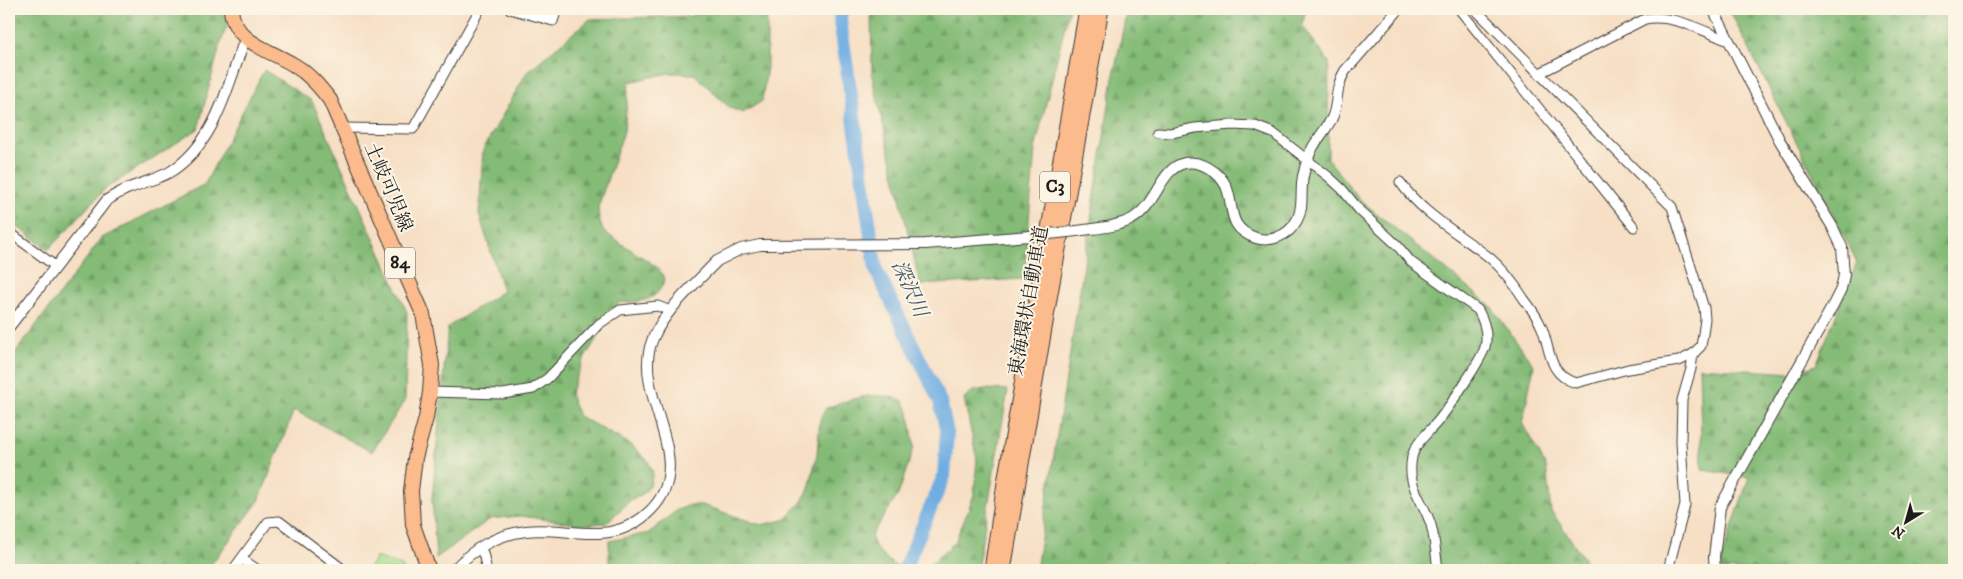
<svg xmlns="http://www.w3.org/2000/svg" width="1963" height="579" font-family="'IM FELL DW Pica','Noto Serif JP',serif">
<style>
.forest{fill:url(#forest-firs);stroke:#506c4a}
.park{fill:#a6db8b;stroke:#617c54}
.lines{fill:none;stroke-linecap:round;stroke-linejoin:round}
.river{stroke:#70ade2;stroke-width:14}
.minor-casing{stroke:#3d3935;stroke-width:11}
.tertiary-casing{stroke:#3d3935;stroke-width:12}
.primary-casing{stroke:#3d3935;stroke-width:16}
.motorway-casing{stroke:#3d3935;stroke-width:17}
.minor{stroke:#fff;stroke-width:9}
.tertiary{stroke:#fff;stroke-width:10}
.primary{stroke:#fbbb8c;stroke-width:14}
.motorway{stroke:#fbbb8c;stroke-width:15}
.tertiary-bridge-casing{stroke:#3d3935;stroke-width:12;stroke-linecap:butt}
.tertiary-bridge{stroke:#fff;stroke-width:10}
.labels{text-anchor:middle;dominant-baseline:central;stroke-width:4;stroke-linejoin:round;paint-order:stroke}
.shield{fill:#fcf5e5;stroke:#5f5d58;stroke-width:1}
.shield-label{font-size:18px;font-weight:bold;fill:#1c1c1c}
.street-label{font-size:19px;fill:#1c1c1c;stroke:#fcf5e5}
.water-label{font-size:20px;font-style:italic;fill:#3e566b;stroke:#fcf5e5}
</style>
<defs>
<pattern id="forest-firs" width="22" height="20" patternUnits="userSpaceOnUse" patternTransform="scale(1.25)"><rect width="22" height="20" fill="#84bb77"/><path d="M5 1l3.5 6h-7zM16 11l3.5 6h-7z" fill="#71a066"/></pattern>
</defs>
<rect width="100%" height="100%" fill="#fcf5e5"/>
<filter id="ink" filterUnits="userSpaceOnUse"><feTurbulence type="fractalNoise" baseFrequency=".02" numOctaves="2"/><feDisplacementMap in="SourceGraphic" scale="10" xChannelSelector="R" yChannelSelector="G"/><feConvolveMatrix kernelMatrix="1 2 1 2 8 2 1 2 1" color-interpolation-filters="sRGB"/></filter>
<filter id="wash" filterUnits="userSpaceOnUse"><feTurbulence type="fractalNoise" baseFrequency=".0096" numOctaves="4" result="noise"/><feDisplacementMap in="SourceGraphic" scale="20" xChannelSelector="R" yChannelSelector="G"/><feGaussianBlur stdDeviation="1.12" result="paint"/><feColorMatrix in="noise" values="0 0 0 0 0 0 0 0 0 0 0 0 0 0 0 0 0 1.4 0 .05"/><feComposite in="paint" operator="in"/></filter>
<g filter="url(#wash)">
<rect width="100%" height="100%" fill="#f6dfc4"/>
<g class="forest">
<polygon points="9,9 233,9 220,45 198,129 105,189 48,250 9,220"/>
<path d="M693,9h76l-2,9v49l-5,34 -19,12 -13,-5 -36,-34 -25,-1 -40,9 -5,49 -26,76 1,13 5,12 53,35 8,11c-8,26 -23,22 -47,25l-35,58 -13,33 9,22 52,29 17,16 5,12 -3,12 -7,9 -11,5 -26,24 -23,2 -62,-9 -31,3 -54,39 -4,-60 16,-171 55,-36 -24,-77 4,-64 44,-78 63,-53 103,-3z"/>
<polygon points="871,9 1069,9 1035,149 1024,279 920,285 872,76"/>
<polygon points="1127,9 1306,9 1302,25 1329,62 1328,159 1359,199 1491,306 1534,366 1522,423 1546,466 1551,511 1592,570 1036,570 1113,79"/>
<polygon points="1729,9 1954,9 1954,570 1722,570 1721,560 1749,477 1702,470 1699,367 1793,373 1816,365 1857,262"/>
<polygon points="264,70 312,101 407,312 405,400 372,452 294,410 259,501 207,570 9,570 9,361 102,238 205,184"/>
<path d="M984,389l24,1 -31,180h-361l-7,-7v-22l40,-8 28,-23 13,-5h12l59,20 23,-5 17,-17 8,-14 8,-35 3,-34 6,-12c29,-10 46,-18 77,-7l6,11 5,35 -16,48 -27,41 5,12 17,17 25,5 10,-4 27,-24 19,-47 3,-36 -13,-60 9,-8z"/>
</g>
<polygon class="park" points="376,557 402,566 404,570 368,570"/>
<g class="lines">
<polyline class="river" points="841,9 840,20 876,270 940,401 947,433 944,476 904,570"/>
</g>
</g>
<g filter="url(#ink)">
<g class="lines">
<defs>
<g id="minor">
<polyline points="510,9 553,21 557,9"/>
<polyline points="1459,9 1634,227"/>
<path d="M1540,73l105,-54c28,-5 58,12 84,22"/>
<polyline points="342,128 413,129 480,9"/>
<path d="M1158,132l13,1 24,-5 37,-3 23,1 18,7 56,44 13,12 18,22 37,34 14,17 67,48c6,11 10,25 7,37 -3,12 -38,63 -47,74 -9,11 -23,22 -26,36 -6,30 11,42 19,68 4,15 5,30 7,45"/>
<path d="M1400,182c23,33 60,52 90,76 13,11 25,27 34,41 7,9 14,19 18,29 9,23 6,47 34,55l52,-14 51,-8 14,-7 8,-8 2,-12 2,-15 -1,-11 -32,-101 -197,-198"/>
<polyline points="9,232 55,266"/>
<polyline points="430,392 503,394 533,389 548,378 599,324 620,310 658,306 670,311"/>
<polyline points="477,549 483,553 486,566 483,570"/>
<polyline points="242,559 258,570"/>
<polyline points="233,570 268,522 279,521 344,570"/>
<polyline points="1668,570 1685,505 1681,442 1682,400 1691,369 1693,354"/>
</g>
<g id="tertiary">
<polyline points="1713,9 1780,141 1832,226 1842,247 1844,275 1841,289 1832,307 1720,507 1714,557 1715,570"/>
<path d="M1077,231c19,-3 38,-3 55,-12 25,-14 28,-51 53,-56 16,-3 34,9 41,23 9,21 0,42 30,52 6,2 15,2 22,-1 8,-3 15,-9 19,-17 8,-14 2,-33 7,-48 2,-8 5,-18 9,-25 6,-10 14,-19 19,-29 7,-15 2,-29 13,-47l54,-62"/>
<path d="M9,327l98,-127c7,-4 13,-8 20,-11 14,-6 30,-10 43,-17 46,-29 57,-85 75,-133"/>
<path d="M454,570c18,-21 44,-36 72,-39 46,-5 86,18 125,-21 47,-47 -15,-110 -1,-163 8,-31 45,-63 67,-86l24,-12 19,-4 165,-1 105,-8"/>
</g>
<path id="primary" d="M231,9c2,33 39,41 63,56 15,9 25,21 36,35l93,214 4,23 5,28 -2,27 -4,26 -11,40 -4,33 2,34 16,45"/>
<g id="motorway">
<polyline points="992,570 1005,483 1087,9"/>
<polyline points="1003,570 1049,299 1101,9"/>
</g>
</defs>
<use href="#minor" class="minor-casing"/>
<use href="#tertiary" class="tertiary-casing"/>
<use href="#primary" class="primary-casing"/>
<use href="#motorway" class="motorway-casing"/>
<use href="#minor" class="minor"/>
<use href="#tertiary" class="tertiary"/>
<use href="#primary" class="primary"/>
<use href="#motorway" class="motorway"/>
<defs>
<polyline id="tertiary-bridge" points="1030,236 1077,231"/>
</defs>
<use href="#tertiary-bridge" class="tertiary-bridge-casing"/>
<use href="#tertiary-bridge" class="tertiary-bridge"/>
</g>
</g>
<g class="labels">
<g class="shield">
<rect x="1040" y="171.5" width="30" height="31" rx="4"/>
<rect x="385" y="247.5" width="30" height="31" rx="4"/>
</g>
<g class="shield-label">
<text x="1055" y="187">C3</text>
<text x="400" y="263">84</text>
</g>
<g class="street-label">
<text transform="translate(388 187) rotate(67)">土岐可児線</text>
<text transform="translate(1029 301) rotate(-80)">東海環状自動車道</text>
</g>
<g class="water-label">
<text transform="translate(909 289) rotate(66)">深沢川</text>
</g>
</g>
<rect width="1963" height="579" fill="none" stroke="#fcf5e5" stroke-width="30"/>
<g transform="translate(1906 522) rotate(217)" stroke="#fcf5e5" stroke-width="4" paint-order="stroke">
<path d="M0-4L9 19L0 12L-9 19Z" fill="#1c1c1c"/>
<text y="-8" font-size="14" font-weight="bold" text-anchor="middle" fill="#1c1c1c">N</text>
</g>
</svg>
